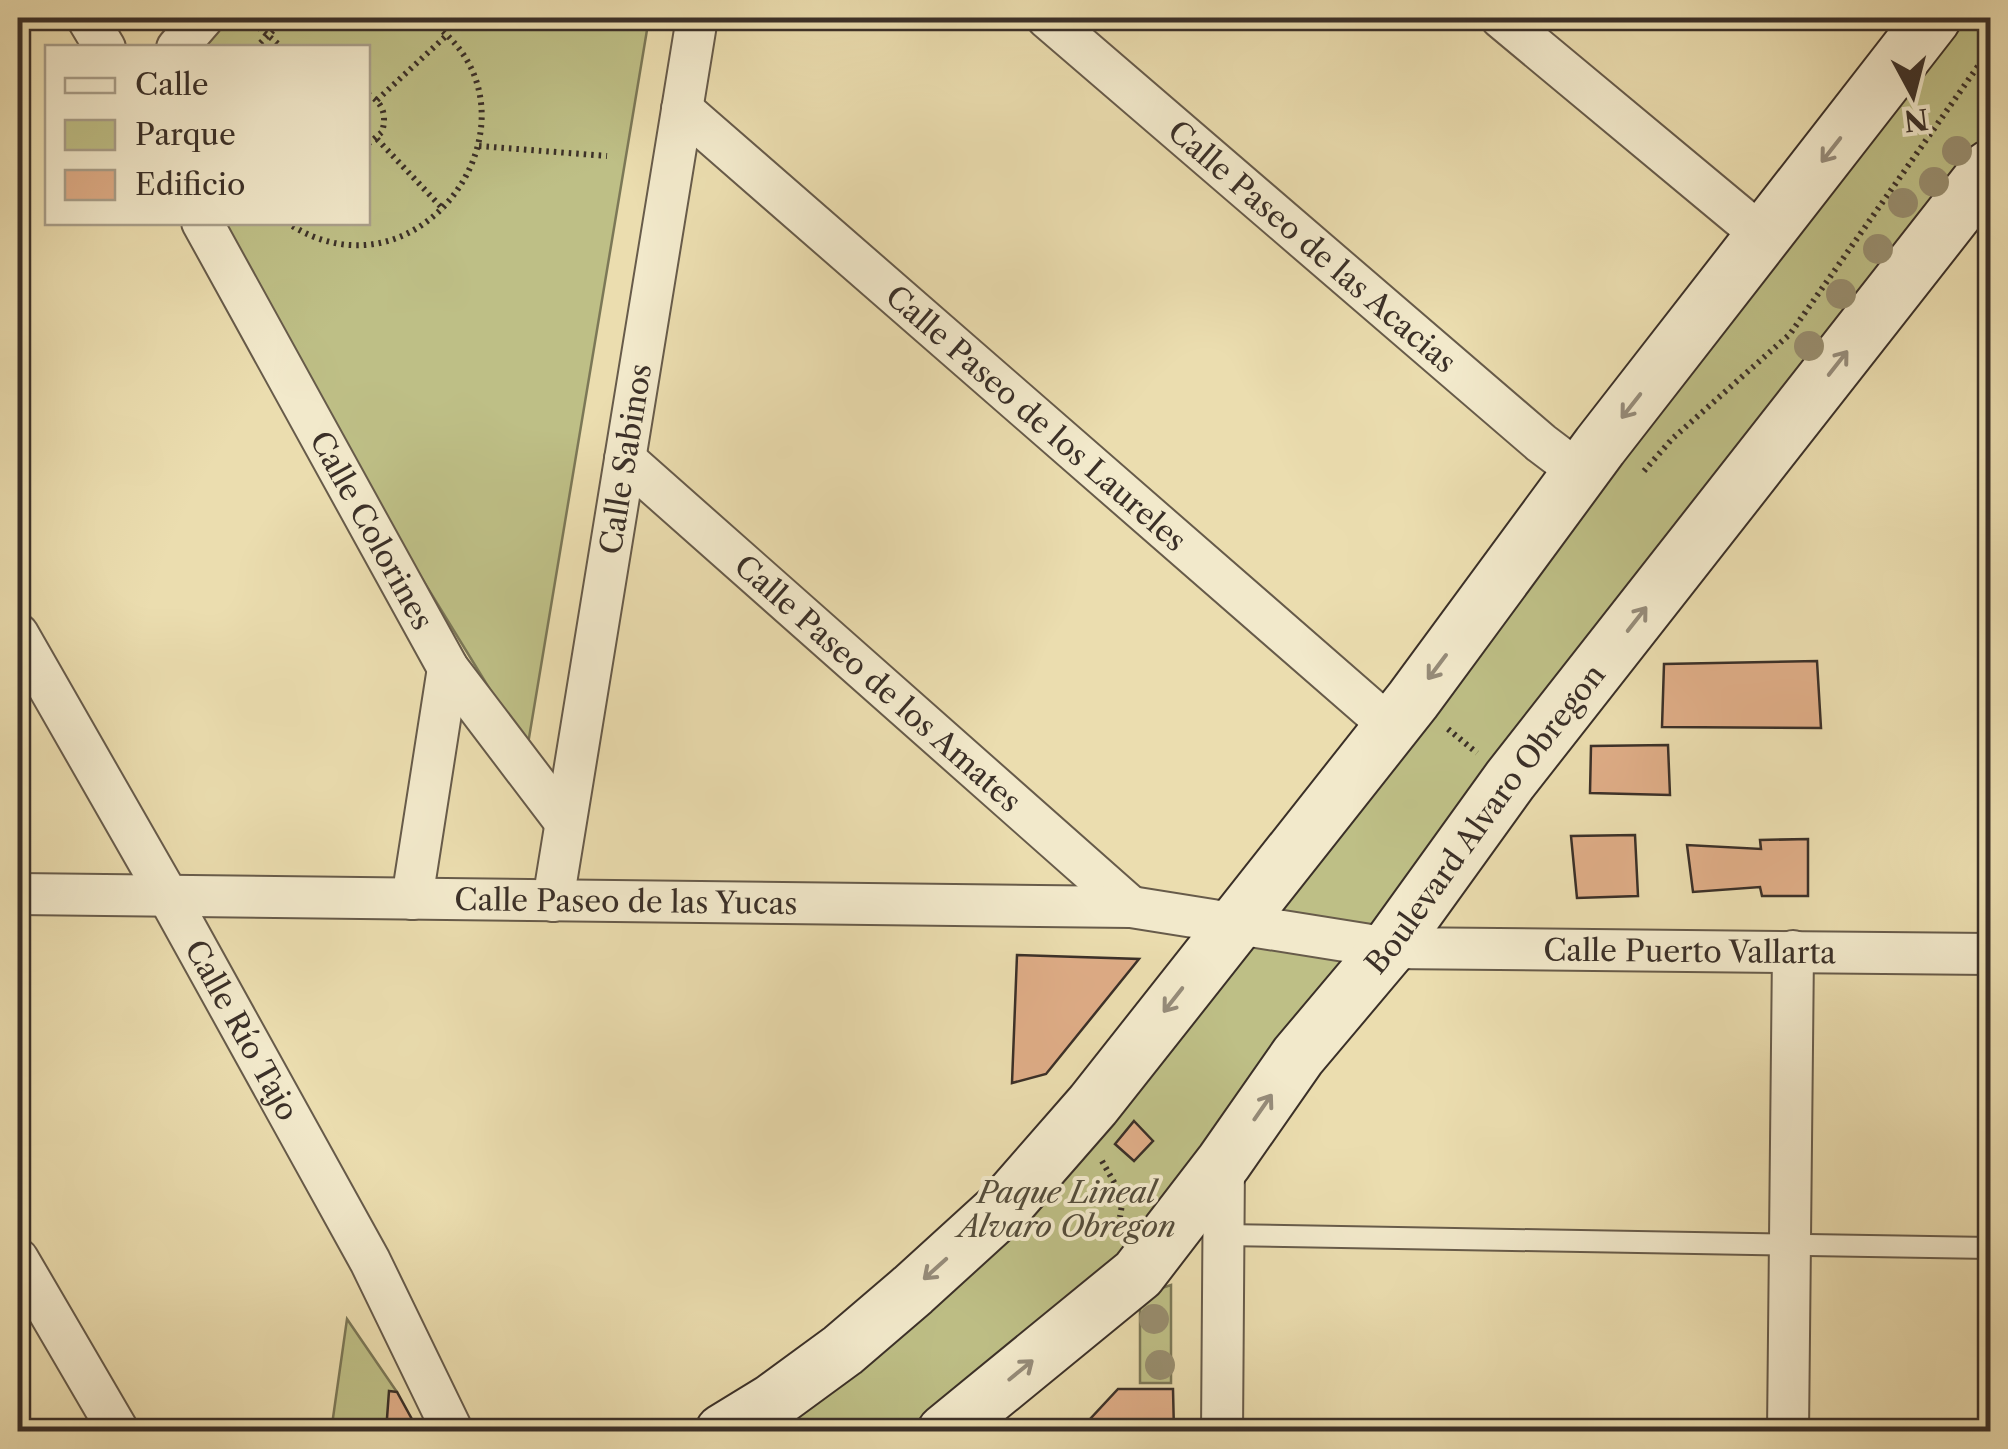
<svg xmlns="http://www.w3.org/2000/svg" width="2008" height="1449" font-family="'Libre Caslon Text',serif">
<style>
.green{fill:#bebf86;stroke:#7c7857;stroke-width:2.5}
.building{fill:#dfad87;stroke:#3b3028;stroke-width:2.5}
.lines{fill:none;stroke-linecap:round;stroke-linejoin:round}
.lane-casing{stroke:#675b4a;stroke-width:24}
.street-casing{stroke:#675b4a;stroke-width:44}
.secondary-casing{stroke:#3b3028;stroke-width:59}
.path{stroke:#3b3028;stroke-width:6;stroke-dasharray:2.5 5;stroke-linecap:butt}
.lane{stroke:#f2e9cb;stroke-width:20}
.street{stroke:#f2e9cb;stroke-width:40}
.secondary{stroke:#f2e9cb;stroke-width:55}
.tree{fill:#988e6f}
.oneway{stroke:#968c7a}
.labels{text-anchor:middle;dominant-baseline:central;stroke-width:8;stroke-linejoin:round;paint-order:stroke}
.street-label{font-size:30px;fill:#3b3028;stroke:#f2e9cb}
.park-label{font-size:30px;font-style:italic;fill:#554d3b;stroke:#f2e9cb}
</style>
<rect width="100%" height="100%" fill="#ebddaf"/>
<filter id="stains"><feTurbulence type="fractalNoise" baseFrequency=".002" numOctaves="4"/><feColorMatrix values="0 0 0 0 .2 0 0 0 0 .09 0 0 0 0 .02 0 0 0 .5 -.17"/></filter>
<radialGradient id="worn" r=".72"><stop offset=".6" stop-color="#630" stop-opacity="0"/><stop offset="1" stop-color="#630" stop-opacity=".3"/></radialGradient>
<g class="green">
<polygon points="187,18 649,18 527,750 204,223 368,222 368,48 161,48"/>
<polygon points="1920,18 1990,18 1990,152 1150,1230 942,1431 683,1432 748,1393 934,1246 1147,1009"/>
<polygon points="1171,1285 1171,1383 1140,1383 1140,1295"/>
<polygon points="347,1319 397,1392 392,1431 331,1432"/>
</g>
<g class="building">
<polygon points="1817,661 1821,728 1662,727 1664,664"/>
<polygon points="1668,745 1670,795 1590,793 1591,746"/>
<polygon points="1635,835 1638,896 1577,898 1571,836"/>
<polygon points="1808,839 1808,896 1762,896 1760,887 1693,892 1687,845 1761,849 1760,840"/>
<polygon points="1017,955 1139,959 1046,1074 1012,1083"/>
<polygon points="1134,1121 1153,1141 1134,1161 1115,1144"/>
<polygon points="1118,1389 1173,1389 1174,1432 1078,1432"/>
<polygon points="389,1391 397,1392 419,1432 386,1432"/>
</g>
<g class="lines">
<defs>
<polyline id="lane" points="1223,1235 1990,1248"/>
<g id="street">
<polyline points="87,18 105,48"/>
<path id="s1" d="M1047,18l494,425 41,31"/>
<polyline points="1501,18 1763,236"/>
<polyline points="177,48 203,18"/>
<path id="s2" d="M682,109l709,618"/>
<path id="s3" d="M202,222l246,446 117,154"/>
<path id="s4" d="M625,459l506,448"/>
<path id="s5" d="M18,634l150,262 202,365 83,171"/>
<path id="s6" d="M18,894l1113,13 258,41 601,6"/>
<polyline points="412,899 448,668"/>
<path id="s7" d="M553,901l144,-883"/>
<polyline points="18,1259 119,1432"/>
<polyline points="1222,1432 1224,1162"/>
<polyline points="1788,1432 1793,951"/>
</g>
<g id="secondary">
<polyline points="723,1432 772,1402 843,1350 913,1290 1003,1208 1093,1105 1413,700 1600,446 1933,18"/>
<path id="s8" d="M945,1432l193,-158 86,-112 74,-106 91,-108 121,-168 480,-612"/>
</g>
</defs>
<use href="#lane" class="lane-casing"/>
<use href="#street" class="street-casing"/>
<use href="#secondary" class="secondary-casing"/>
<g class="path">
<polyline points="247,18 283,48"/>
<polyline points="255,48 286,18"/>
<path d="M368,94c15,9 19,21 14,38l-14,12"/>
<polyline points="377,100 447,35"/>
<polyline points="377,139 444,210"/>
<polyline points="479,146 607,156"/>
<path d="M286,222c139,93 276,-117 139,-204"/>
<polyline points="1644,471 1672,439 1790,334 1990,49"/>
<polyline points="1448,729 1477,753"/>
<polyline points="1102,1161 1123,1198 1120,1217"/>
</g>
<use href="#lane" class="lane"/>
<use href="#street" class="street"/>
<use href="#secondary" class="secondary"/>
</g>
<g class="tree">
<circle cx="1957" cy="151" r="15"/>
<circle cx="1934" cy="182" r="15"/>
<circle cx="1903" cy="203" r="15"/>
<circle cx="1878" cy="249" r="15"/>
<circle cx="1841" cy="294" r="15"/>
<circle cx="1809" cy="346" r="15"/>
<circle cx="1154" cy="1319" r="15"/>
<circle cx="1160" cy="1365" r="15"/>
</g>
<defs><path id="oneway-shaft" d="M-6 0H5M1.5-3L5.5 0L1.5 3" fill="none" stroke-width="1.6" stroke-linecap="round" stroke-linejoin="round" transform="scale(2.5)"/></defs>
<g class="oneway">
<use href="#oneway-shaft" transform="translate(1831 150) rotate(128)"/>
<use href="#oneway-shaft" transform="translate(1838 363) rotate(-52)"/>
<use href="#oneway-shaft" transform="translate(1631 406) rotate(128)"/>
<use href="#oneway-shaft" transform="translate(1637 619) rotate(-52)"/>
<use href="#oneway-shaft" transform="translate(1437 667) rotate(127)"/>
<use href="#oneway-shaft" transform="translate(1173 1000) rotate(128)"/>
<use href="#oneway-shaft" transform="translate(1263 1107) rotate(-55)"/>
<use href="#oneway-shaft" transform="translate(935 1269) rotate(138)"/>
<use href="#oneway-shaft" transform="translate(1021 1370) rotate(-39)"/>
</g>
<g class="labels">
<g class="street-label">
<text stroke="none"><textPath href="#s1" startOffset="350">Calle Paseo de las Acacias</textPath></text>
<text stroke="none"><textPath href="#s2" startOffset="470">Calle Paseo de los Laureles</textPath></text>
<text stroke="none"><textPath href="#s7" startOffset="448">Calle Sabinos</textPath></text>
<text stroke="none"><textPath href="#s3" startOffset="352">Calle Colorines</textPath></text>
<text stroke="none"><textPath href="#s4" startOffset="338">Calle Paseo de los Amates</textPath></text>
<text stroke="none"><textPath href="#s8" startOffset="822">Boulevard Alvaro Obregon</textPath></text>
<text stroke="none"><textPath href="#s6" startOffset="608">Calle Paseo de las Yucas</textPath></text>
<text stroke="none"><textPath href="#s6" startOffset="1675">Calle Puerto Vallarta</textPath></text>
<text stroke="none"><textPath href="#s5" startOffset="455">Calle Río Tajo</textPath></text>
</g>
<g class="park-label">
<text x="1067" y="1192">Paque Lineal<tspan x="1067" dy="34">Alvaro Obregon</tspan></text>
</g>
</g>
<rect width="2008" height="1449" fill="none" stroke="#ebddaf" stroke-width="60"/>
<rect x="20" y="20" width="1968" height="1409" fill="none" stroke="#3b3028" stroke-width="5"/>
<rect x="30" y="30" width="1948" height="1389" fill="none" stroke="#3b3028" stroke-width="2.5"/>
<rect x="45" y="45" width="325" height="180" fill="#f2e9cb" stroke="#a99f8a" stroke-width="2.5"/>
<rect x="65" y="78" width="50" height="15" fill="#f2e9cb" stroke="#a99f8a" stroke-width="2.5"/>
<text x="135" y="95" font-size="30" fill="#3b3028">Calle</text>
<rect x="65" y="120" width="50" height="30" fill="#bebf86" stroke="#a99f8a" stroke-width="2.5"/>
<text x="135" y="145" font-size="30" fill="#3b3028">Parque</text>
<rect x="65" y="170" width="50" height="30" fill="#dfad87" stroke="#a99f8a" stroke-width="2.5"/>
<text x="135" y="195" font-size="30" fill="#3b3028">Edificio</text>
<g transform="translate(1913 95) rotate(173)" stroke="#f2e9cb" stroke-width="8" paint-order="stroke">
<path d="M0-8L18 38L0 25L-18 38Z" fill="#3b3028"/>
<text y="-15" font-size="28" font-weight="bold" text-anchor="middle" fill="#3b3028">N</text>
</g>
<rect width="100%" height="100%" filter="url(#stains)"/>
<rect width="100%" height="100%" fill="url(#worn)"/>
</svg>
